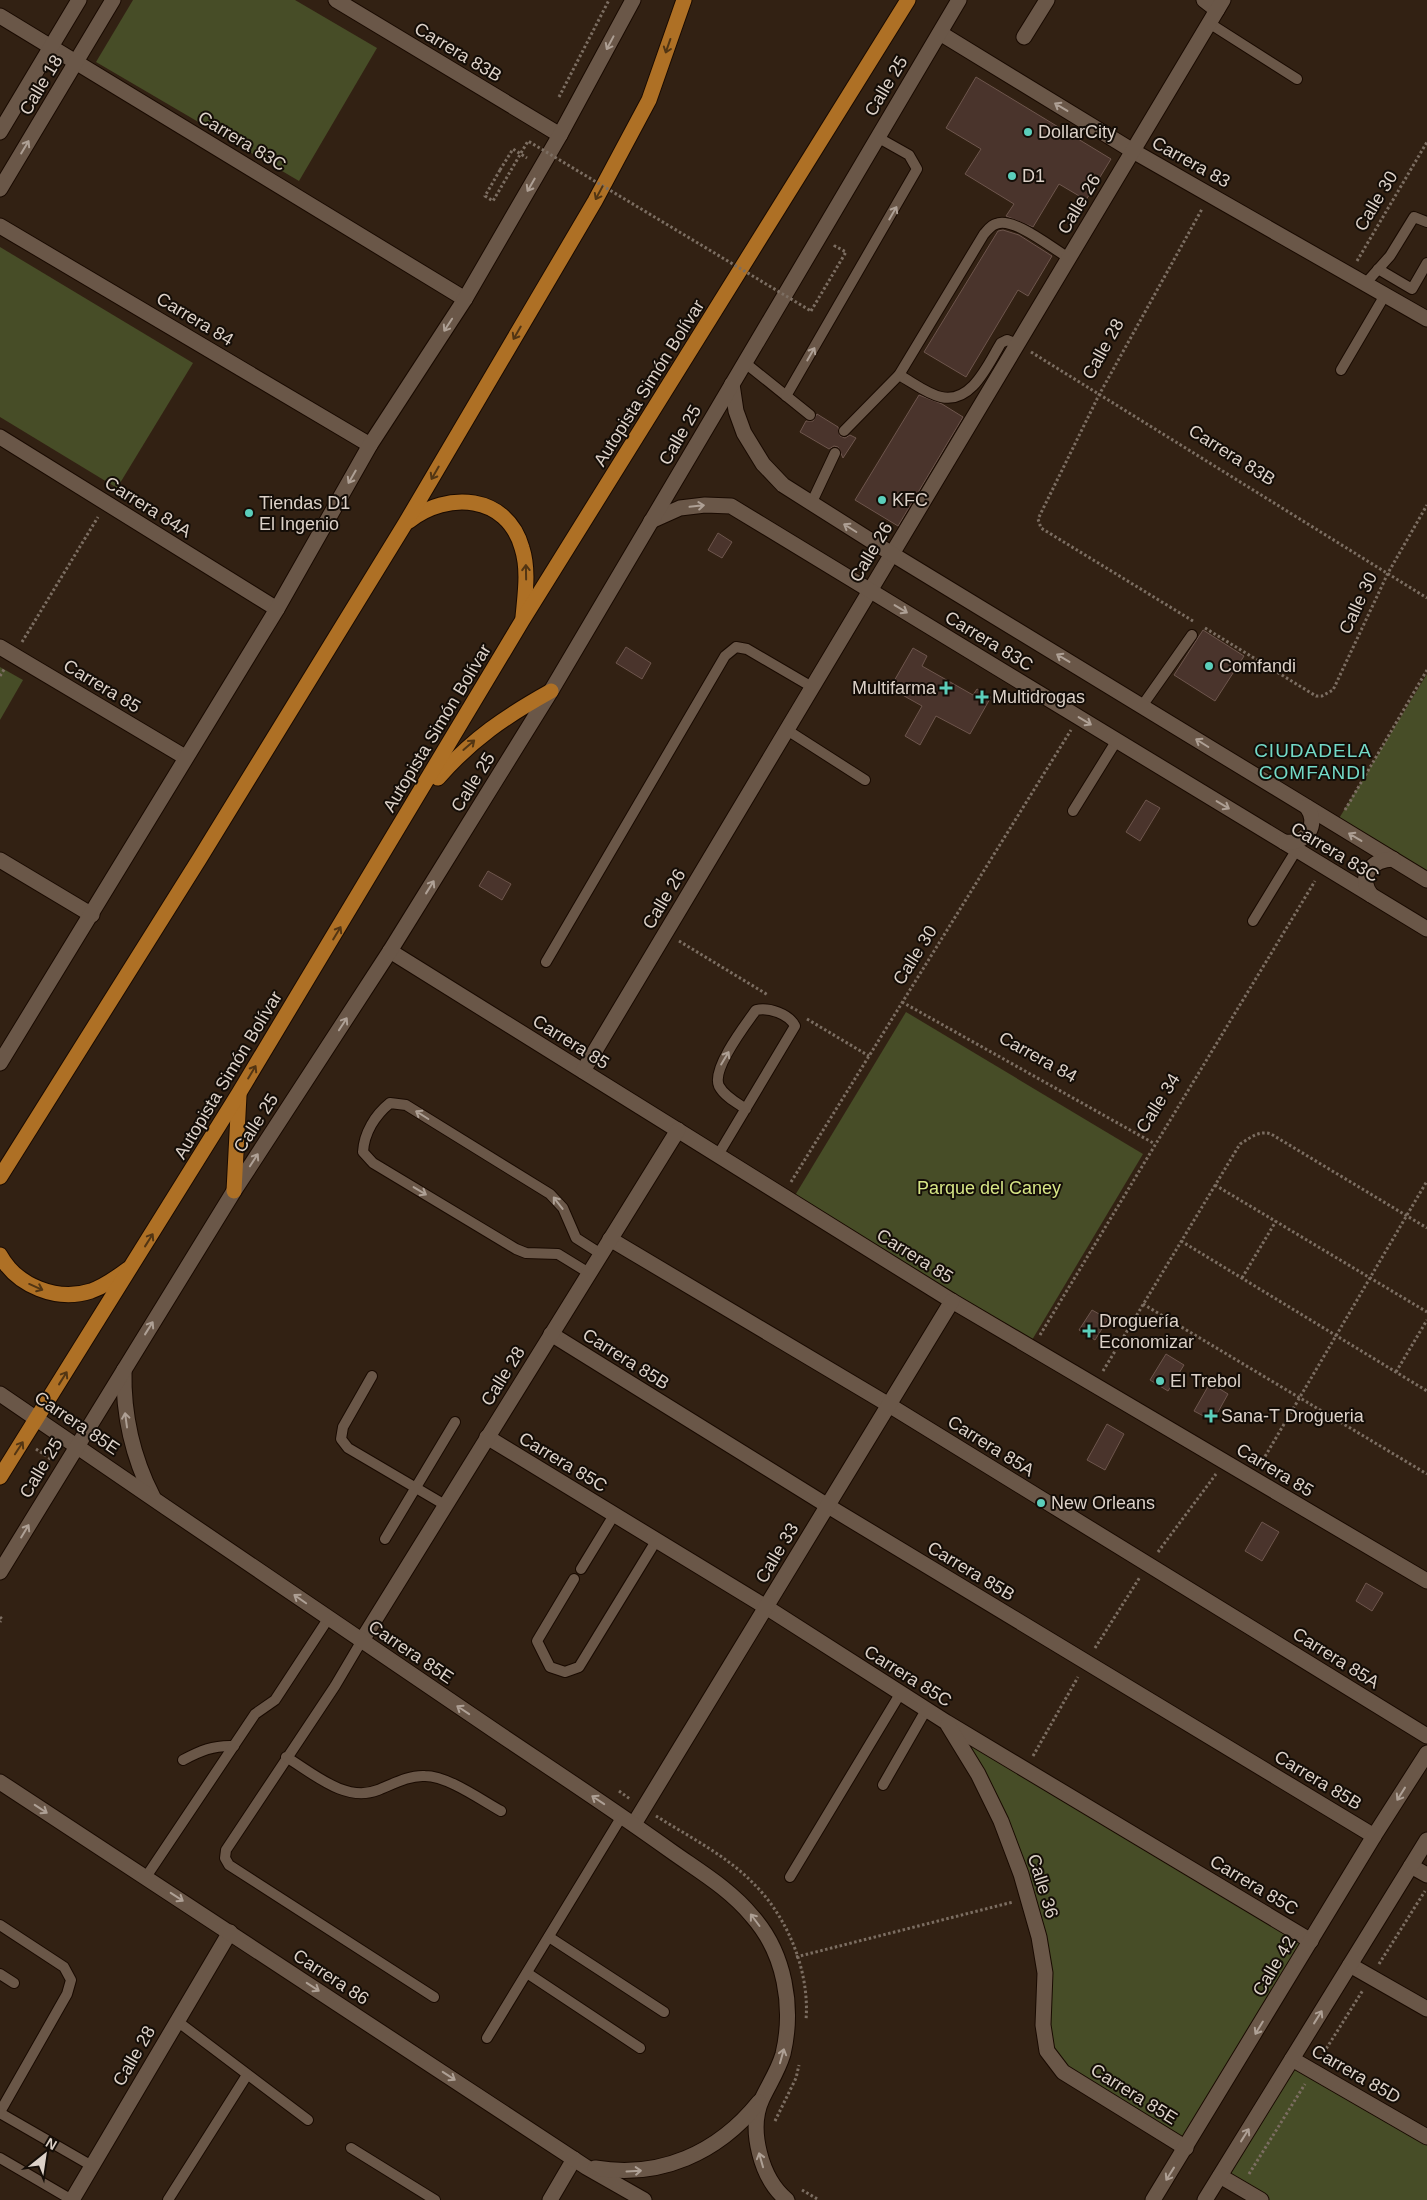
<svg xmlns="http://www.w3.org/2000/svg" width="1427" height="2200" font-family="Arial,sans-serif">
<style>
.green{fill:#474d27}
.building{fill:#4a342c;stroke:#6e564d}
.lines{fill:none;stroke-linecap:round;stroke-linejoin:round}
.service-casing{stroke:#190a01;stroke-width:12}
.minor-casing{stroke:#190a01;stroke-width:17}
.tertiary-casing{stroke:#190a01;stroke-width:17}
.trunk-casing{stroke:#190a01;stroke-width:17}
.path{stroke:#7c6e62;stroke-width:3;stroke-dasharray:2.5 2.5;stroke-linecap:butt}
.service{stroke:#6a5748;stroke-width:10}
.minor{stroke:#6a5748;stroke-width:15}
.tertiary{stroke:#6a5748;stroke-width:15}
.trunk{stroke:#ae7025;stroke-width:15}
.path-bridge{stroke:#7c6e62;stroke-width:3;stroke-dasharray:2.5 2.5;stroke-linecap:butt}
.oneway{stroke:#aea095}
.oneway2{stroke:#523513}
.poi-dot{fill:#5bcebb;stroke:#140d07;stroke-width:2}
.labels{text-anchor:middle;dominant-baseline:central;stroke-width:4;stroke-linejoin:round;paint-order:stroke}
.street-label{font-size:18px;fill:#dcd1c8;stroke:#140d07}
.poi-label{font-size:18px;fill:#dcd1c8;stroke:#140d07;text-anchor:start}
.park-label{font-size:18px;fill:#d7e686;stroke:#140d07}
.neighbourhood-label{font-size:19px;letter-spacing:1px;fill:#73d9c7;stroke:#140d07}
</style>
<rect width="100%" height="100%" fill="#322113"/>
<g class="green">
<polygon points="133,0 295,0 377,48 299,181 96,62"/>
<polygon points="0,247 193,363 117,488 0,417"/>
<polygon points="0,667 23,680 0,720"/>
<polygon points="1427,674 1427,880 1335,825"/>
<polygon points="906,1012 1143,1154 1032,1340 794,1197"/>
<polygon points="946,1722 1311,1941 1186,2148 1063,2072 1047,2051 1045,1973 1021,1874"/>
<polygon points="1292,2059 1427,2137 1427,2200 1261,2200 1220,2176"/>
</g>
<g class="building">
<polygon points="976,77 1111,159 1086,200 1059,184 1033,227 1006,216 1014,204 965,174 981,149 946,128"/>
<polygon points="1003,230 1019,235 1052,256 1028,296 1018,290 966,377 924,352 998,231"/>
<polygon points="919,395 942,404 963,417 898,526 855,500"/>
<polygon points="817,414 838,427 840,436 845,438 850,435 856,438 843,458 838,447 834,446 829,449 800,432 806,421 813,421"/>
<polygon points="718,533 732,542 722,558 708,550"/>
<polygon points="1203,630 1244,656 1215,701 1174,675"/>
<polygon points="626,647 651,663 642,679 616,663"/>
<polygon points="913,648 927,656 922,666 973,695 977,689 991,697 970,734 936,716 920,745 905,736 922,706 890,688"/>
<polygon points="1146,800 1160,808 1140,841 1126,832"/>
<polygon points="488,871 511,884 502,900 479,886"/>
<polygon points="1092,1310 1108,1319 1095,1340 1079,1330"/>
<polygon points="1166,1354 1184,1365 1168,1391 1150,1380"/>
<polygon points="1210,1383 1228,1394 1213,1421 1194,1411"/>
<polygon points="1107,1424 1124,1434 1105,1470 1087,1460"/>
<polygon points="1262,1522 1279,1532 1262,1561 1245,1551"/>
<polygon points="1366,1583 1383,1593 1372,1611 1356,1601"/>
</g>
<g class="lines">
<defs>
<g id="service">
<polyline points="1209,23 1297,79"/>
<polyline points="1378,269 1412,289 1427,263"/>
<polyline points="1365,284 1390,256 1414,217 1427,222"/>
<polyline points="744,362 810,415"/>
<polyline points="1341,370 1385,295"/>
<path d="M899,375c13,7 28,19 42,22 31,7 47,-33 60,-54l6,-3 10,4"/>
<polyline points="786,396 917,169 909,155 877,137"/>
<path d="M844,431l55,-56 85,-141c3,-3 7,-9 12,-10 17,-8 57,25 73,34"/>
<polyline points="811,504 835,453"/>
<polyline points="1142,706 1192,635"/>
<polyline points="787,730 865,780"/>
<polyline points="1073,811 1117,740"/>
<polyline points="1253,921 1297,849"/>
<polyline points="546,962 725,656 736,647 747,649 812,687"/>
<path d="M718,1155l77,-129c-6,-12 -26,-19 -39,-16 -10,14 -45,59 -37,76 5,10 18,17 27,23"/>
<path d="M589,1273l-31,-19 -32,-1 -10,-4 -143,-86 -10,-11c1,-19 12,-37 27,-49l16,2 144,89 13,14 13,30 25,16"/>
<polyline points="372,1376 343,1427 341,1439 348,1448 445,1505"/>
<polyline points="385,1539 455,1422"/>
<polyline points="581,1569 614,1515"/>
<polyline points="574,1579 537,1641 550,1667 565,1672 579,1667 656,1541"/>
<polyline points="361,1642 335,1686 226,1850 225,1858 229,1865 434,1997"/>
<path d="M286,1757c27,16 59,46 92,33 15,-6 31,-15 47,-14 23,0 56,24 76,35"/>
<path d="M183,1760c17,-9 30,-15 51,-14"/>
<polyline points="883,1785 926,1710"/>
<polyline points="146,1877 255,1714 275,1700 328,1619"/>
<polyline points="790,1877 900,1694"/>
<polyline points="0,1925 64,1967 71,1980 67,1994 0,2112"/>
<polyline points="549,1937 664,2012"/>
<polyline points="527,1973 640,2048"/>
<polyline points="0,1974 14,1983"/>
<polyline points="177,2021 308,2120"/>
<polyline points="487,2038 622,1816"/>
<polyline points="0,2113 92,2166"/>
<polyline points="351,2148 435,2200"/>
<polyline points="0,2158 72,2200"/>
<polyline points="168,2200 247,2075"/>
</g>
<g id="minor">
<polyline points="336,0 560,135"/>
<polyline points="1204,0 1217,10"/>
<polyline points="0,16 465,299"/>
<polyline points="940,33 1133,151 1427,319"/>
<polyline points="1024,37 1047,0"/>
<polyline points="0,132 79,0"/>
<polyline points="0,189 113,0"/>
<polyline points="0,226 370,445"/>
<polyline points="0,437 277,609"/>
<polyline points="0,647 185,757"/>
<polyline points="0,860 92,915"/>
<polyline points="390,951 952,1301 1427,1581"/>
<polyline points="583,1071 1223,0"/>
<polyline points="610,1239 889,1405 1427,1736"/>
<polyline points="551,1334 828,1506 1374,1836"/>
<polyline points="487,1437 766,1607 946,1722 1311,1941"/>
<polyline points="361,1642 678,1130"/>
<polyline points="948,1725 978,1774 1001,1821 1021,1874 1039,1937 1045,1973 1043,2025 1047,2051 1063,2072 1186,2148"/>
<polyline points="634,1824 952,1301"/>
<polyline points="1411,1866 1427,1875"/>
<polyline points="1350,1965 1427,2009"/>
<polyline points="1292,2059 1427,2137"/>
<polyline points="1220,2176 1261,2200"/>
<polyline points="72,2200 230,1932"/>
<polyline points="550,2200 574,2159"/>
</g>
<g id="tertiary">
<polyline points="732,384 736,411 744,433 763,464 783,485 892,554 1427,880"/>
<polyline points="651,521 680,508 705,505 731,506 1427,929"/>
<path d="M1284,842c21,3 36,-16 23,-35"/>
<path d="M1371,895c-14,-19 1,-35 22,-36"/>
<polyline points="0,1063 277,609 370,445 465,299 560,135 633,0"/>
<path d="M124,1370c-1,46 8,86 29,127"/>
<path d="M0,1394c166,113 331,227 498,339 58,39 116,77 173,118 28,20 59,38 81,65 33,37 42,91 31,138 -5,17 -14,30 -21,45 -14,30 -1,80 25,101"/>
<polyline points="0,1572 234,1191 390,951 551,691 959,0"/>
<polyline points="0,1782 586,2167 644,2200"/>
<path d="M595,2168c65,11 123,-15 164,-66"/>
<polyline points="1153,2200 1374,1836 1427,1753"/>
<polyline points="1205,2200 1427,1840"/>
</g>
<g id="trunk">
<path d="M409,521c38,-30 98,-27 113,27 7,22 3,46 1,69"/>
<path d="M438,778c34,-39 68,-62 113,-87"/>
<polyline points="0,1177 200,858 405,524 595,201 649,100 684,0"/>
<polyline points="234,1191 239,1095"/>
<path d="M0,1255c17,31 57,47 91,36 14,-5 25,-13 37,-22"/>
<polyline points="0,1477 239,1093 522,621 908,0"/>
</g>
</defs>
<use href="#service" class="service-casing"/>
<use href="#minor" class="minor-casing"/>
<use href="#tertiary" class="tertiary-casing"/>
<use href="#trunk" class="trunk-casing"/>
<g class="path">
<polyline points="559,97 609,0"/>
<polyline points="500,170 513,149 527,158"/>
<polyline points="1357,261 1427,142"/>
<polyline points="811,311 846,252 835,246 834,248"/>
<polyline points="1031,352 1427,598"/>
<polyline points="1193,621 1041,528 1038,519 1099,395 1202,209"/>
<polyline points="1205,628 1316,696 1322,696 1333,690 1388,573 1427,505"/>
<polyline points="22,642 98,517"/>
<polyline points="0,676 5,668"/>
<polyline points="1345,810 1427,670"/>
<polyline points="679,941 768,995"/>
<polyline points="902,1002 1155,1144"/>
<polyline points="807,1019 869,1056"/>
<polyline points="791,1182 1071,730"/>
<polyline points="1215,1185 1427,1312"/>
<polyline points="1181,1241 1427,1391"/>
<polyline points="1242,1278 1276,1221"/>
<polyline points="1143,1304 1427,1474"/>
<polyline points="1040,1335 1315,881"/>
<path d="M1103,1371l137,-227c10,-6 19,-14 31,-10l156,94"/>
<polyline points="1396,1372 1427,1320"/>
<polyline points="36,1449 52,1460"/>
<polyline points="1260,1465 1427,1181"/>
<polyline points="1158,1552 1216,1474"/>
<polyline points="0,1617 2,1619 0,1622"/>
<polyline points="1095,1648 1140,1577"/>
<polyline points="1033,1756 1078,1677"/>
<polyline points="619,1791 630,1799"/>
<path d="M656,1816c32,20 69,39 95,65 36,34 59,90 55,139"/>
<polyline points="796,1957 1013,1902"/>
<polyline points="1379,1964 1425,1891"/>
<polyline points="1321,2057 1363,1990"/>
<polyline points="775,2121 796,2078 799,2065"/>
<polyline points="1249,2174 1305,2084"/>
<polyline points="802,2190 819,2200"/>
</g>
<use href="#service" class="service"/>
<use href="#minor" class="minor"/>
<use href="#tertiary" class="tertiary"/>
<use href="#trunk" class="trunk"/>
<polyline class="path-bridge" points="500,170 485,196 493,201 528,141 811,311"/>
</g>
<defs><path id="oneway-shaft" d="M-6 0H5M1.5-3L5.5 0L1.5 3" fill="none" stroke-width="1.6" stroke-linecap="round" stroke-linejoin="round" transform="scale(1.25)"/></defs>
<g class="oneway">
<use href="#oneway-shaft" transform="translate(610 43) rotate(118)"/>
<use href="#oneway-shaft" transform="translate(1061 107) rotate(-149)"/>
<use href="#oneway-shaft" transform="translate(25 147) rotate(-59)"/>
<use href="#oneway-shaft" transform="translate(531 185) rotate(120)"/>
<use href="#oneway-shaft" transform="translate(893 213) rotate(-60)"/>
<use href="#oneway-shaft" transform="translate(448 325) rotate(123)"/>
<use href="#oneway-shaft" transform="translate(811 354) rotate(-60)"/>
<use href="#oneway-shaft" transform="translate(352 477) rotate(120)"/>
<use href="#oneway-shaft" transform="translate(697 506) rotate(-6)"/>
<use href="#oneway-shaft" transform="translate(850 528) rotate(-148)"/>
<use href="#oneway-shaft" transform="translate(901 609) rotate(31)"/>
<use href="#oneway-shaft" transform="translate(1063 658) rotate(-149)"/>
<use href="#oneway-shaft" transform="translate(1085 721) rotate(31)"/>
<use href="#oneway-shaft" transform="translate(1202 743) rotate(-148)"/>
<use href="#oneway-shaft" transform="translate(1223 805) rotate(31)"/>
<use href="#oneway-shaft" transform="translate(1355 837) rotate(-149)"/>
<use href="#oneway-shaft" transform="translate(430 887) rotate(-58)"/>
<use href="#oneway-shaft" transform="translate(343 1024) rotate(-57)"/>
<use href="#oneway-shaft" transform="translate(725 1058) rotate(-59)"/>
<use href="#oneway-shaft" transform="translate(422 1115) rotate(-148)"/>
<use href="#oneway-shaft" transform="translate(254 1160) rotate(-57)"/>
<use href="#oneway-shaft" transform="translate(420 1191) rotate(31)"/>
<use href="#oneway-shaft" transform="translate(558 1203) rotate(-128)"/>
<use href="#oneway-shaft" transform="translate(149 1328) rotate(-58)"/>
<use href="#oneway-shaft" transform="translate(126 1420) rotate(-98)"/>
<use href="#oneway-shaft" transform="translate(25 1531) rotate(-59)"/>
<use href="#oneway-shaft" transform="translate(300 1599) rotate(-145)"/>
<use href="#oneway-shaft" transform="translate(463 1710) rotate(-146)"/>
<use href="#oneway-shaft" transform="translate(1401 1794) rotate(122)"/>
<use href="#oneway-shaft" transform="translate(598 1800) rotate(-146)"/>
<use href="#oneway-shaft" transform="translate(41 1809) rotate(33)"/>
<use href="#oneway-shaft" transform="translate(177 1897) rotate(33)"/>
<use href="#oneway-shaft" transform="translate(755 1920) rotate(-127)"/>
<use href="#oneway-shaft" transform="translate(313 1987) rotate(33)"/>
<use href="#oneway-shaft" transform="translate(1318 2017) rotate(-58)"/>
<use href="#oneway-shaft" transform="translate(1259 2028) rotate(121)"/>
<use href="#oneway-shaft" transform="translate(782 2056) rotate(-74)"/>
<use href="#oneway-shaft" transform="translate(449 2076) rotate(33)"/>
<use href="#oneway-shaft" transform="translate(1245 2135) rotate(-58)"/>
<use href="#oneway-shaft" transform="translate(761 2160) rotate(-106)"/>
<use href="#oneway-shaft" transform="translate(634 2171) rotate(-3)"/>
<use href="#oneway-shaft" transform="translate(1170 2174) rotate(122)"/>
</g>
<g class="oneway2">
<use href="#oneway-shaft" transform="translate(668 46) rotate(109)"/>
<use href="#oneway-shaft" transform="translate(599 193) rotate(118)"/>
<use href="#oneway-shaft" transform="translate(517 333) rotate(120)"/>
<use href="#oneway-shaft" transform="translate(435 473) rotate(120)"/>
<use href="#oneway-shaft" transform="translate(526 572) rotate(-91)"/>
<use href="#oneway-shaft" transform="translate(469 745) rotate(-41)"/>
<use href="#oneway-shaft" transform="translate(337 933) rotate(-59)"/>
<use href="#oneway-shaft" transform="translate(252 1072) rotate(-59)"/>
<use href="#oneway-shaft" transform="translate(149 1240) rotate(-58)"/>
<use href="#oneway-shaft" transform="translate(36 1287) rotate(24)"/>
<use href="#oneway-shaft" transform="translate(63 1378) rotate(-58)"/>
<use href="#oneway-shaft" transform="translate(19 1448) rotate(-57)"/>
</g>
<g class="poi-dot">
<circle cx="1028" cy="132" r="5"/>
<circle cx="1012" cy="176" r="5"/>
<circle cx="882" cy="500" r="5"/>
<circle cx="249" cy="513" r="5"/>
<circle cx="1209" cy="666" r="5"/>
<path d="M943.5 680.5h5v5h5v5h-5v5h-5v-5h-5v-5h5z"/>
<path d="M979.5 689.5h5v5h5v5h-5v5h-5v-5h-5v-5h5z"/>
<path d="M1086.5 1323.5h5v5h5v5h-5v5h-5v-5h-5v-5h5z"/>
<circle cx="1160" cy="1381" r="5"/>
<path d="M1208.5 1408.5h5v5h5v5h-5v5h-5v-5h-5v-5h5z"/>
<circle cx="1041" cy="1503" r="5"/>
</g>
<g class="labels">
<g class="street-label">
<text transform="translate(458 52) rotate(31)">Carrera 83B</text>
<text transform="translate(41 85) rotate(-59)">Calle 18</text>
<text transform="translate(886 86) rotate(-59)">Calle 25</text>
<text transform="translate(242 141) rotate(31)">Carrera 83C</text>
<text transform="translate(1191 162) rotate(29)">Carrera 83</text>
<text transform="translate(1376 201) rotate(-59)">Calle 30</text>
<text transform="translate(1079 204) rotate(-59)">Calle 26</text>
<text transform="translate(195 319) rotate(31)">Carrera 84</text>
<text transform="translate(1103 349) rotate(-61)">Calle 28</text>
<text transform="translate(649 383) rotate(-58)">Autopista Simón Bolívar</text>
<text transform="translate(680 435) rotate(-60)">Calle 25</text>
<text transform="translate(1232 455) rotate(32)">Carrera 83B</text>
<text transform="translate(148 507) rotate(32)">Carrera 84A</text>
<text transform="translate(871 552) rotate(-59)">Calle 26</text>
<text transform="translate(1358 603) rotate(-65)">Calle 30</text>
<text transform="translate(989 641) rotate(31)">Carrera 83C</text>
<text transform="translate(102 686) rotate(31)">Carrera 85</text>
<text transform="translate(437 728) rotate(-59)">Autopista Simón Bolívar</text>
<text transform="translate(473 782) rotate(-58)">Calle 25</text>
<text transform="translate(1335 852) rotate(31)">Carrera 83C</text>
<text transform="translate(664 899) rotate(-59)">Calle 26</text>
<text transform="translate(915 955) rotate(-58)">Calle 30</text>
<text transform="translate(571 1042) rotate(32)">Carrera 85</text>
<text transform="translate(1038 1057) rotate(29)">Carrera 84</text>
<text transform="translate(228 1075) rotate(-59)">Autopista Simón Bolívar</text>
<text transform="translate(1158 1103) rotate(-58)">Calle 34</text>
<text transform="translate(256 1123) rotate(-57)">Calle 25</text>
<text transform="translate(915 1256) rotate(32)">Carrera 85</text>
<text transform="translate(626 1359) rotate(32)">Carrera 85B</text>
<text transform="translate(503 1376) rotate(-58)">Calle 28</text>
<text transform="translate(77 1423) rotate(34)">Carrera 85E</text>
<text transform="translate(991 1446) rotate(32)">Carrera 85A</text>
<text transform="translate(563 1462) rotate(31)">Carrera 85C</text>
<text transform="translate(41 1468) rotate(-59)">Calle 25</text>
<text transform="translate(1275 1470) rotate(31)">Carrera 85</text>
<text transform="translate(777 1553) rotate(-59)">Calle 33</text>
<text transform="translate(971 1571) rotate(31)">Carrera 85B</text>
<text transform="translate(411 1652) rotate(34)">Carrera 85E</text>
<text transform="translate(1336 1658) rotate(32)">Carrera 85A</text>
<text transform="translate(908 1676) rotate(32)">Carrera 85C</text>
<text transform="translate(1318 1780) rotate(31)">Carrera 85B</text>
<text transform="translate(1254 1885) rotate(31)">Carrera 85C</text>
<text transform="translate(1043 1886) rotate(73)">Calle 36</text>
<text transform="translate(1274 1966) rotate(-59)">Calle 42</text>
<text transform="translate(331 1977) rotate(33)">Carrera 86</text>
<text transform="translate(134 2056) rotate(-60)">Calle 28</text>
<text transform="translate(1356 2074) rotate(30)">Carrera 85D</text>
<text transform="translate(1134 2094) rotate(32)">Carrera 85E</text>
</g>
<g class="poi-label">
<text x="1038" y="132">DollarCity</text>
<text x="1022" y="176">D1</text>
<text x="892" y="500">KFC</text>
<text x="259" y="503">Tiendas D1<tspan x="259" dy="21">El Ingenio</tspan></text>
<text x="1219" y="666">Comfandi</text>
<text x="936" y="688" text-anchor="end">Multifarma</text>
<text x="992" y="697">Multidrogas</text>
<text x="1099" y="1321">Droguería<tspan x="1099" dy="21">Economizar</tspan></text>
<text x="1170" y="1381">El Trebol</text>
<text x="1221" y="1416">Sana-T Drogueria</text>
<text x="1051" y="1503">New Orleans</text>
</g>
<g class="park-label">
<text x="989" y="1188">Parque del Caney</text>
</g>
<g class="neighbourhood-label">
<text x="1313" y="750">CIUDADELA<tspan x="1313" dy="22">COMFANDI</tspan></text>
</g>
</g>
<g transform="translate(45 2155) rotate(30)" stroke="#140d07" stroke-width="4" paint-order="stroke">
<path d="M0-4L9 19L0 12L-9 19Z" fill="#dcd1c8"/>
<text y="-8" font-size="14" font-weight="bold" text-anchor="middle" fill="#dcd1c8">N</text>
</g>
</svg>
